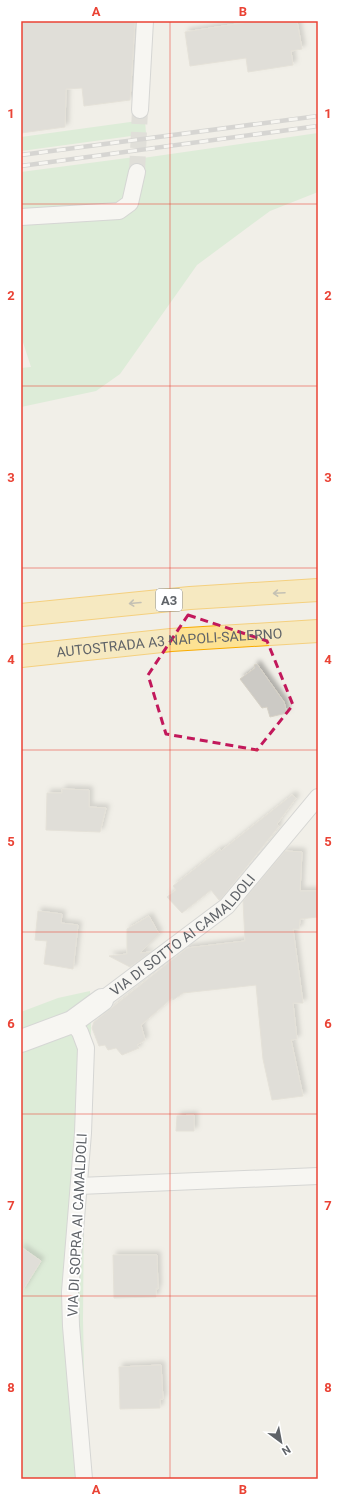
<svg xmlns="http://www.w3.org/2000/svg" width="339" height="1500" font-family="Roboto,sans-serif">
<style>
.green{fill:#c5e8c5}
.building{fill:#cccac5;stroke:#d6d1c6;filter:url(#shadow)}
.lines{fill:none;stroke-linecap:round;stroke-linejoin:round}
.street-tunnel{stroke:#ccccc8;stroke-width:16;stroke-dasharray:16 8;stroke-linecap:butt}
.street-casing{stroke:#b5b8bc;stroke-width:18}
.secondary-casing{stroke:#b6babf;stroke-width:24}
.highway-casing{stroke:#f9ab00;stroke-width:24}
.street{stroke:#fff;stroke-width:16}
.secondary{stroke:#fff;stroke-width:22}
.highway{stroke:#fde293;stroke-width:22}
.rail-casing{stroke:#b6b7b8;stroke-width:4.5}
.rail{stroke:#fff;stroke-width:3;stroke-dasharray:9;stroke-linecap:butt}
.oneway{stroke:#8e8975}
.marked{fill:none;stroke:#c2185b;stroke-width:3;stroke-dasharray:8 5;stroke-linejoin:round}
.grid{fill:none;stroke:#ea4335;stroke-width:1;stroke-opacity:0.55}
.labels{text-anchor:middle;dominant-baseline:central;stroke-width:3.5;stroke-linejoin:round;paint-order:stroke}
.shield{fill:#fff;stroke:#8f9295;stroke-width:1}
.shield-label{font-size:13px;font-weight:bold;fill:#5f6368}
.street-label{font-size:14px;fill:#5f6368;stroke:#fff}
.neatline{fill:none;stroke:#ea4335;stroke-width:1.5}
.grid-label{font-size:13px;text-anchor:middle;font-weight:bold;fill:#ea4335}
</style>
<defs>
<filter id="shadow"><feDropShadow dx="3.5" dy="-3.5" stdDeviation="2" flood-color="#0004"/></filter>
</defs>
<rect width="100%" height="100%" fill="#f1efe8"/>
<g class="green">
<polygon points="145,120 146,134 21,151 21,137"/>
<polygon points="318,133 318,192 270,211 197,265 120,374 96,391 21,407 21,368 31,367 21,336 21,223 127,214 137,197 143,158"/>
<polygon points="135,157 130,197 116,207 21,211 21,172"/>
<polygon points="90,991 91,1030 84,1194 83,1320 85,1415 91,1479 21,1479 21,1012 58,998"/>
</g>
<g class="building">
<polygon points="21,21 135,21 130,100 84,106 82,88 66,89 65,127 21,133"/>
<polygon points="256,21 297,21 302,49 291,51 293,65 248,72 246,58 190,66 185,32"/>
<polygon points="257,664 284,702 287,713 270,717 267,707 262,708 240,679 255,668 254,665"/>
<polygon points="62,789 89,790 89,807 106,808 100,832 46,830 47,793 62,793"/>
<polygon points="292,795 296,798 277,824 279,826 221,899 219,900 211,890 182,913 167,897 176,890 173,886 220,849 221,851"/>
<polygon points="285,851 302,852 300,891 318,891 318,917 300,919 299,929 293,929 303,1003 293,1003 297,1039 291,1040 303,1096 272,1100 263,1059 256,985 183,993 173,1000 172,998 141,1025 145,1040 137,1045 139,1048 122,1055 116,1048 108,1050 105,1045 99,1046 92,1028 94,1022 187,948 245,941 243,901"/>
<polygon points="38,911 62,914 61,923 78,925 73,969 44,964 47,941 35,940"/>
<polygon points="149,916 159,934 140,953 151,952 130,967 109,956 127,954 127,929"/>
<polygon points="194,1115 194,1131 176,1131 177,1116"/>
<polygon points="21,1247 41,1261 21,1293"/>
<polygon points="113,1255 157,1255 158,1289 156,1288 156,1297 114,1298"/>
<polygon points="161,1365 163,1399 160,1399 160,1408 120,1409 119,1367"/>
</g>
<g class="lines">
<polyline class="street-tunnel" points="137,172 140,110"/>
<defs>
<g id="street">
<polyline points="140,110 145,21"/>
<polyline points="21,217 119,211 130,203 137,172"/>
<path id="s1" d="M102,1000l125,-94 91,-109"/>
<polyline points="72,1022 80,1032 86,1048 83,1133 70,1292 71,1326 84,1479"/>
<polyline points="79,1186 318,1176"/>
</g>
<polyline id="secondary" points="21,1041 72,1022 102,1000"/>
<g id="highway">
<polyline points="21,615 190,598 318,590"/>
<path id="s2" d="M21,656l150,-16 147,-9"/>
</g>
</defs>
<use href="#street" class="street-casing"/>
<use href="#secondary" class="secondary-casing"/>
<use href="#highway" class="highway-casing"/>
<use href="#street" class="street"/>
<use href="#secondary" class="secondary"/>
<use href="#highway" class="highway"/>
<defs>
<g id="rail">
<polyline points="21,155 318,116"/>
<polyline points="21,166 318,126"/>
</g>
</defs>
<use href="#rail" class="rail-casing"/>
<use href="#rail" class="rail"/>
</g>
<defs><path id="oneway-shaft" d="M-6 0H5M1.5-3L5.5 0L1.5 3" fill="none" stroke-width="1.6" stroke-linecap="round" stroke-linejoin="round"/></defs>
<g class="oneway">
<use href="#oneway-shaft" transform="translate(279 593) rotate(177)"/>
<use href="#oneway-shaft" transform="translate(135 603) rotate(175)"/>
</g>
<path d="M0 0H339V1500H0ZM188,615l79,26 26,64 -36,45 -91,-16 -18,-59z" fill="#f1efe8" fill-opacity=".55" fill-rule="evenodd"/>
<path class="marked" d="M188,615l79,26 26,64 -36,45 -91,-16 -18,-59z"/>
<path class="grid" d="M170,21v1458M21,204h297M21,386h297M21,568h297M21,750h297M21,932h297M21,1114h297M21,1296h297"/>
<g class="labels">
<rect class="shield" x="156" y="589" width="26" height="22" rx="3"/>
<g class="shield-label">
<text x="169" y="600">A3</text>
</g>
<g class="street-label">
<text stroke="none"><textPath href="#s2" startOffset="149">AUTOSTRADA A3 NAPOLI-SALERNO</textPath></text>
<text stroke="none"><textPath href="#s1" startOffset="104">VIA DI SOTTO AI CAMALDOLI</textPath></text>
<text transform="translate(77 1225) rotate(-87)">VIA DI SOPRA AI CAMALDOLI</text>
</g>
</g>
<rect width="339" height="1500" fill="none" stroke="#ffffff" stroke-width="44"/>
<g transform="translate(281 1442) rotate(148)" stroke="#ffffff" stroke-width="3" paint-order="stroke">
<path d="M0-3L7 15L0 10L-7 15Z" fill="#5f6368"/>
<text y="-6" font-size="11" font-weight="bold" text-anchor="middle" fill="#5f6368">N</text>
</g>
<rect x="22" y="22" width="295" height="1456" class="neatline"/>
<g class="grid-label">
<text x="96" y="16">A</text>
<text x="243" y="16">B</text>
<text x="11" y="118">1</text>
<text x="328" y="118">1</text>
<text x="11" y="300">2</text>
<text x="328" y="300">2</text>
<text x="11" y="482">3</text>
<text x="328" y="482">3</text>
<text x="11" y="664">4</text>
<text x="328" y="664">4</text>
<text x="11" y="846">5</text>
<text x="328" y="846">5</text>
<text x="11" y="1028">6</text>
<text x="328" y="1028">6</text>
<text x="11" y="1210">7</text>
<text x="328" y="1210">7</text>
<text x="11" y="1392">8</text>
<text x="328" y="1392">8</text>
<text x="96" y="1494">A</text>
<text x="243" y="1494">B</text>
</g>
</svg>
